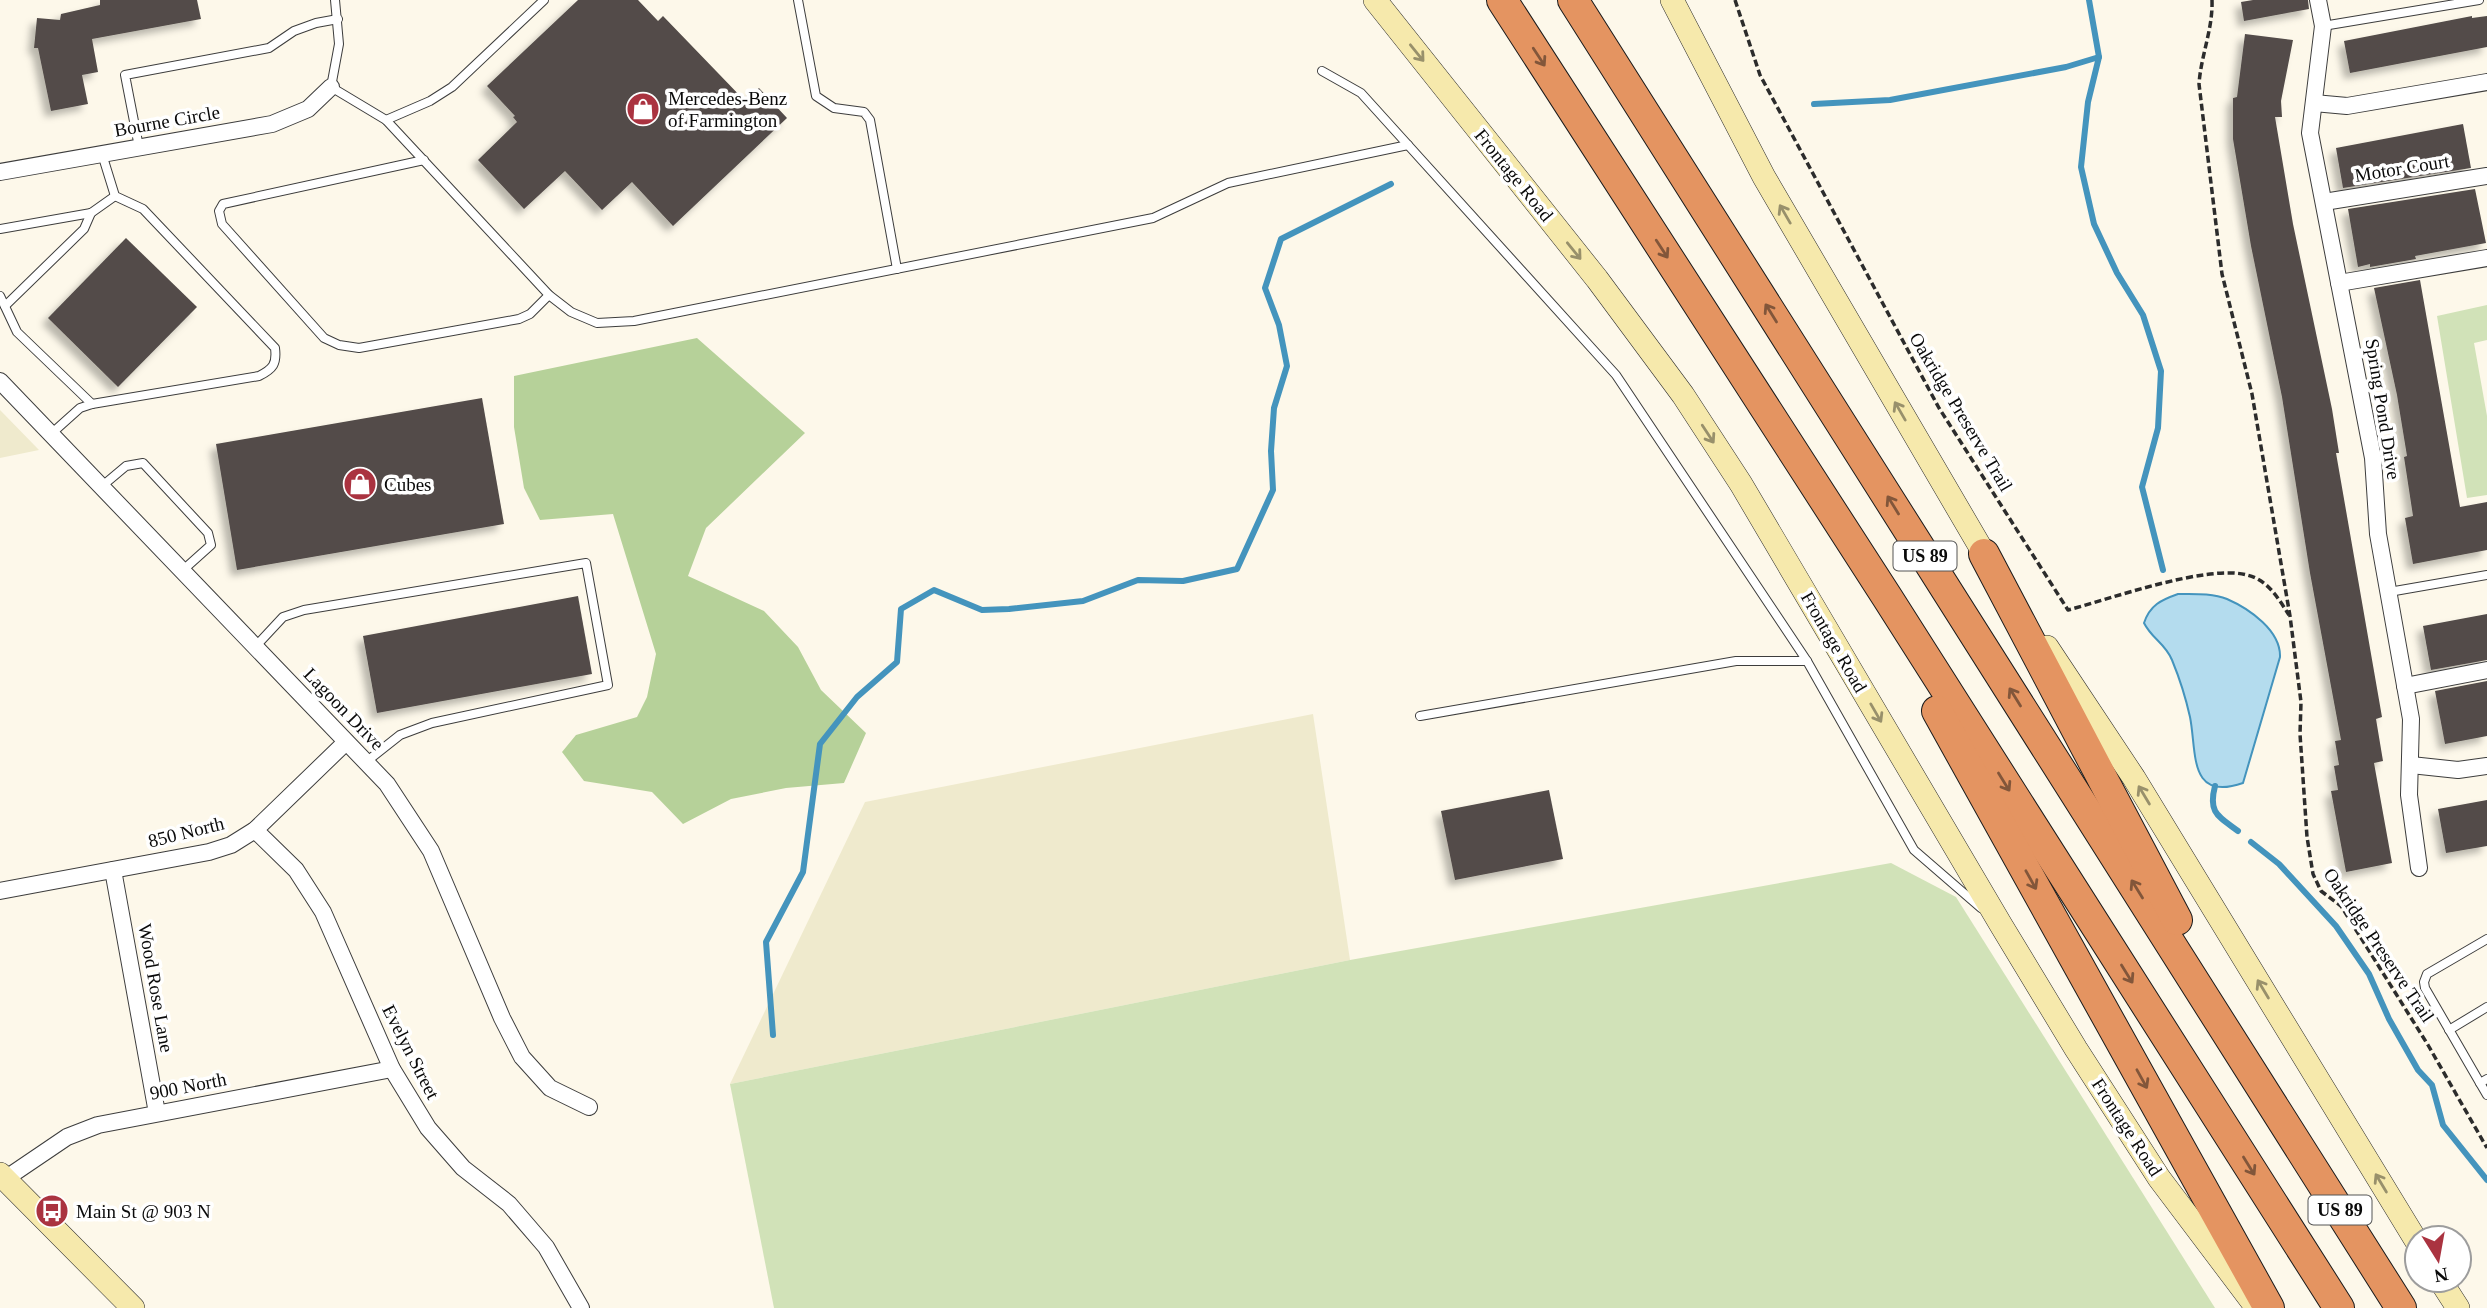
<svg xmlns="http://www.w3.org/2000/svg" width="2487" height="1308" font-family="'Times New Roman',serif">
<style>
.farmland{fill:#efeacd}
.green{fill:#d1e2b8}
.forest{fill:#b6d199}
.water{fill:#b4dcee;stroke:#4494bd;stroke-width:2}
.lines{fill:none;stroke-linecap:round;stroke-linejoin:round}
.stream{stroke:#4494bd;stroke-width:6}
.building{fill:#524b48;filter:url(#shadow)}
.lane-casing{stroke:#3d3d3d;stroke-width:10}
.street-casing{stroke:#3d3d3d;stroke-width:18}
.secondary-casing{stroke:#2c2c2c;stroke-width:24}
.highway-casing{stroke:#1b1b1b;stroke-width:32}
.path{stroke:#2c2c2c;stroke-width:3.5;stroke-dasharray:7 3.5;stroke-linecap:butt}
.lane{stroke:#fff;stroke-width:8}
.street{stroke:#fff;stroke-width:16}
.secondary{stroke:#f6e9ac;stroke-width:23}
.highway{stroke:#e49461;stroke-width:30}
.oneway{stroke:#98906b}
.oneway2{stroke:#82563a}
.labels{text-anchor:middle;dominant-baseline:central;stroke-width:7;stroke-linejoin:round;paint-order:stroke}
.shield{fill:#fff;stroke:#545454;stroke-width:2}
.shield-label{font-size:18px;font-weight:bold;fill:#0a0a0a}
.poi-label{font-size:19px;fill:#0a0a0a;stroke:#fff;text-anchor:start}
.street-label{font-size:19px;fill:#0a0a0a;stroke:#fff}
</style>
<defs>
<filter id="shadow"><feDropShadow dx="-6" dy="6" stdDeviation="3.5" flood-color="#0004"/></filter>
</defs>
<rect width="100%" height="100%" fill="#fdf8ea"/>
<g class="farmland">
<polygon points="0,410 39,450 0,458"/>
<polygon points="1313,714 1350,960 730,1084 865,802"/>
</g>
<g class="green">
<polygon points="2487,305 2487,340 2474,343 2487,416 2487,495 2467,498 2437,316"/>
<polygon points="1891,863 1956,897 2215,1308 774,1308 730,1084 1350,960"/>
</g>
<polygon class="forest" points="697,338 805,433 706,528 688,576 764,611 798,647 821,690 866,733 844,783 786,788 731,799 683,824 652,792 584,781 562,752 576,735 637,717 647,697 656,654 613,514 540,520 524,488 514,427 514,376"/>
<path class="water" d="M2178,594c16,0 35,-1 49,5 23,10 54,32 53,58l-37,126c-55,19 -46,-31 -53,-66 -4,-18 -11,-40 -18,-57 -7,-17 -20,-21 -28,-37 6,-18 17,-23 34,-29z"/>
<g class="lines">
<g class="stream">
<polyline points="2089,0 2099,57 2088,102 2081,167 2094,224 2117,273 2143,315 2161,371 2158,428 2142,487 2163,570"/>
<polyline points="1814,104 1890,100 2066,67 2099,57"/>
<path d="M2215,786c-7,27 3,30 23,45"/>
<polyline points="2251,842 2279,864 2336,926 2369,974 2389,1019 2418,1070 2432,1085 2443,1125 2487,1180"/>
<polyline points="773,1035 766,942 803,872 820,744 857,697 897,662 901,609 934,590 982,610 1009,609 1083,601 1138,580 1183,581 1237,569 1273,490 1271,451 1274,408 1287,366 1279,325 1265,288 1281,239 1391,184"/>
</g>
</g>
<g class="building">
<polygon points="100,0 197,0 201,19 92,39 98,72 82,75 88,104 51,111 38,48 34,48 37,18 60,20 61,14 100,5"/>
<polygon points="578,0 638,0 658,21 663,16 745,101 759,88 787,118 673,226 632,182 602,210 565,171 524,209 478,160 517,122 513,117 515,116 487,86"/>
<polygon points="2253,0 2308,0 2309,9 2244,21 2241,2"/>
<polygon points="2472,16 2472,18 2487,16 2487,47 2350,73 2344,41"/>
<polygon points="2245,34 2293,40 2281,101 2282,117 2275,117 2293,224 2332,409 2339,453 2336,453 2382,717 2376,719 2383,761 2374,763 2392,863 2346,872 2331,791 2338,790 2334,766 2339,765 2335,741 2341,740 2310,573 2282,397 2251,246 2233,139 2233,98 2237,97"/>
<polygon points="2463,124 2471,168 2343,188 2336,148"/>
<polygon points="2475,189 2486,243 2415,256 2416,259 2370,267 2370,264 2358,267 2348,209"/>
<polygon points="126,238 197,307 118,387 48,318"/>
<polygon points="2420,280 2460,507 2487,502 2487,550 2413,564 2405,518 2413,516 2404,457 2407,456 2397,395 2374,288"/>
<polygon points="482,398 504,524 237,570 216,444"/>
<polygon points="578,596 592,674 377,713 363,636"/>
<polygon points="2487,614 2487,660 2431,670 2423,626"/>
<polygon points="2487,681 2487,736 2445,744 2435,691"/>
<polygon points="1549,790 1563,859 1455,880 1441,811"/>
<polygon points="2487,800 2487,846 2446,853 2438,809"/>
</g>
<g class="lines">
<defs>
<g id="lane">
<polyline points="335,0 339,44 331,87 386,120 549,295 571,312 597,323 634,321 1153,218 1228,183 1408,145"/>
<polyline points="798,0 816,96 834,108 864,112 870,120 897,269"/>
<polyline points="2323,26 2479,0"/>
<polyline points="1322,71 1361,93 1616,375 1807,661 1914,850 1981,908"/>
<polyline points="386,120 430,101 452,87 544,0"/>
<polyline points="139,147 125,75 269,48 294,31 316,23 338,19"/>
<polyline points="424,160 223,204 219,211 222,224 324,338 339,345 359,348 519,319 530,314 549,295"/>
<polyline points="0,229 91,213 115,196"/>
<polyline points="0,296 17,332 92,404"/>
<polyline points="5,306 84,229 91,213"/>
<path d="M51,434l29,-26 12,-4 167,-28c14,-7 18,-12 16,-28l-132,-139 -28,-13 -13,-42"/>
<polyline points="101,487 126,466 143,463 208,533 211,545 182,571"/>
<polyline points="2389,592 2487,575"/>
<polyline points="255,647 283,617 304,610 586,563 608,685 432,723 400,735 366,762"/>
<polyline points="1420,716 1736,661 1807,661"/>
<polyline points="2449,1030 2487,1007"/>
<polyline points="2487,1079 2480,1083 2487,1095"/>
<polyline points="2480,1083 2425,988 2424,982 2427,974 2487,939"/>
</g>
<g id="street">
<polyline points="2318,0 2323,26 2310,133 2373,458 2378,534 2411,719 2409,795 2419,868"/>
<polyline points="2314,103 2347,106 2487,82"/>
<polyline points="0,172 272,124 308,109 331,87"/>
<polyline points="2324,202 2487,176"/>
<polyline points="2339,283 2487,258"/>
<polyline points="0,381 387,784 431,851 502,1018 522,1057 550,1088 589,1107"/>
<polyline points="2405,686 2487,670"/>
<polyline points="2411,765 2458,770 2487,766"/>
<polyline points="255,830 296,870 323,912 392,1069 428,1128 463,1168 509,1204 546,1247 581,1308"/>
<polyline points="113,870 157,1113"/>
<polyline points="0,891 209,852 231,845 255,830 346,742"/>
<polyline points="5,1179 67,1137 98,1125 392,1069"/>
</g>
<g id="secondary">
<polyline points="1375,0 1597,279 1683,395 1741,484 2001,925 2076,1049 2159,1178 2254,1304"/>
<polyline points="1672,0 1764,177 1992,567"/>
<polyline points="2047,647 2134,778 2417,1242"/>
<polyline points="0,1174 133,1308"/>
<polyline points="2440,1280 2458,1308"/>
</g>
<g id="highway">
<polyline points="1502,0 1887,597 2339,1308"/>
<polyline points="1573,0 2401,1308"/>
<polyline points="1984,554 2177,920"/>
<polyline points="1937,711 2269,1308"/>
</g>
</defs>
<use href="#lane" class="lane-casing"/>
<use href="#street" class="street-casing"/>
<use href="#secondary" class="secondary-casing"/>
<use href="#highway" class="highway-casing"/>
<g class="path">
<path d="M1735,0l25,75 179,333 129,202c42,-11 139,-46 179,-35 21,5 31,23 42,40"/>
<path d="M2212,0c1,29 -11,55 -13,84l23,190 30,120 38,222 11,86 -1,32 7,103 6,37 8,17 20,15 87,139 59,103"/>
</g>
<use href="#lane" class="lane"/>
<use href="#street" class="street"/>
<use href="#secondary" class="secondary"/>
<use href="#highway" class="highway"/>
</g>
<defs><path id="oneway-shaft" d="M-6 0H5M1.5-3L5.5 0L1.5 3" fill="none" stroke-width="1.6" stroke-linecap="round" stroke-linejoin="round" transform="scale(1.75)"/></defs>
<g class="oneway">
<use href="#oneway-shaft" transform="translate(1417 53) rotate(51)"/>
<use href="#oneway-shaft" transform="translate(1785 214) rotate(-120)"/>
<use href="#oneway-shaft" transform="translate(1574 251) rotate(51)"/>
<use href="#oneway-shaft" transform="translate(1900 411) rotate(-120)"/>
<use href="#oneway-shaft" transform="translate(1708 434) rotate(57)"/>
<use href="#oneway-shaft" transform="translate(1876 713) rotate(60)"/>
<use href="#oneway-shaft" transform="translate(2144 795) rotate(-121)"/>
<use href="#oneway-shaft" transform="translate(2263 989) rotate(-121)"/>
<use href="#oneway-shaft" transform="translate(2381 1183) rotate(-121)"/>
</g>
<g class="oneway2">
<use href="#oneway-shaft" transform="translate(1539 57) rotate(57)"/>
<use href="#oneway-shaft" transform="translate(1662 249) rotate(57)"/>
<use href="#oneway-shaft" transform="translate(1771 313) rotate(-122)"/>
<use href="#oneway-shaft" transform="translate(1893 505) rotate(-122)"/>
<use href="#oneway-shaft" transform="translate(2015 697) rotate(-122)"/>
<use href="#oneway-shaft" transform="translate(2004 782) rotate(58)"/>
<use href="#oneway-shaft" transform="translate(2031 880) rotate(61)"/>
<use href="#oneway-shaft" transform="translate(2137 889) rotate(-122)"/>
<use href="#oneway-shaft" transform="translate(2127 974) rotate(58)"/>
<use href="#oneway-shaft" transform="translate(2142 1079) rotate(61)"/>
<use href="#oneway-shaft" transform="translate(2249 1166) rotate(58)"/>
</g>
<defs>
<symbol id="shop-disc" viewBox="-11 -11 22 22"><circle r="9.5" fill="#aa3340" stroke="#fff"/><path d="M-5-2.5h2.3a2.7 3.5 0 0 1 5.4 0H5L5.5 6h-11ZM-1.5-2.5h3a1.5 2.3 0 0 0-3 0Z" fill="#fff"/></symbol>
<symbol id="bus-disc" viewBox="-11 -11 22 22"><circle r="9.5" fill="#aa3340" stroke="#fff"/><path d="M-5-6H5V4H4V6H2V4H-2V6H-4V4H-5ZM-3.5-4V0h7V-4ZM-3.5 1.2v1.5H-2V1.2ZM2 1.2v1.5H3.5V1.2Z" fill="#fff"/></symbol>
</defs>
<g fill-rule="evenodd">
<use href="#shop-disc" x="624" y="90" width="38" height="38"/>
<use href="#shop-disc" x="341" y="465" width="38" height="38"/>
<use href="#bus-disc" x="33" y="1192" width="38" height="38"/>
</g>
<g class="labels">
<g class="shield">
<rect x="1893.5" y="541.5" width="63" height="29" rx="5"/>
<rect x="2308.5" y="1195.5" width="63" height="29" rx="5"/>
</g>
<g class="shield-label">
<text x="1925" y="556">US 89</text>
<text x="2340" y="1210">US 89</text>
</g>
<g class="poi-label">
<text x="668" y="98">Mercedes-Benz<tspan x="668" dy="22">of Farmington</tspan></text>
<text x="384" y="484">Cubes</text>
<text x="76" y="1211">Main St @ 903 N</text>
</g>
<g class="street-label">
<text transform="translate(167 121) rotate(-10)">Bourne Circle</text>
<text transform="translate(2402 168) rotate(-9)">Motor Court</text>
<text transform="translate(1514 175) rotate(51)">Frontage Road</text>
<text transform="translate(2383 409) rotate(81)">Spring Pond Drive</text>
<text transform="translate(1961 412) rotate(59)">Oakridge Preserve Trail</text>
<text transform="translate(1834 642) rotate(60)">Frontage Road</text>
<text transform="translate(344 709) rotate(46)">Lagoon Drive</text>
<text transform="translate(186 832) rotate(-14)">850 North</text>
<text transform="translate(2379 945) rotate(56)">Oakridge Preserve Trail</text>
<text transform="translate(156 988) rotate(80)">Wood Rose Lane</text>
<text transform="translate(411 1052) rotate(63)">Evelyn Street</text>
<text transform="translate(188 1086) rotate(-11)">900 North</text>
<text transform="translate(2127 1127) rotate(57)">Frontage Road</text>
</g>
</g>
<g transform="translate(2438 1259) rotate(169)"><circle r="33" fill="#ffffff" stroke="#9d9d9d" stroke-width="2"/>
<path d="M0-5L12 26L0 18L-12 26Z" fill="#aa3340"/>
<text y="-10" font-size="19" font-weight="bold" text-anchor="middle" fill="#0a0a0a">N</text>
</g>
</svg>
